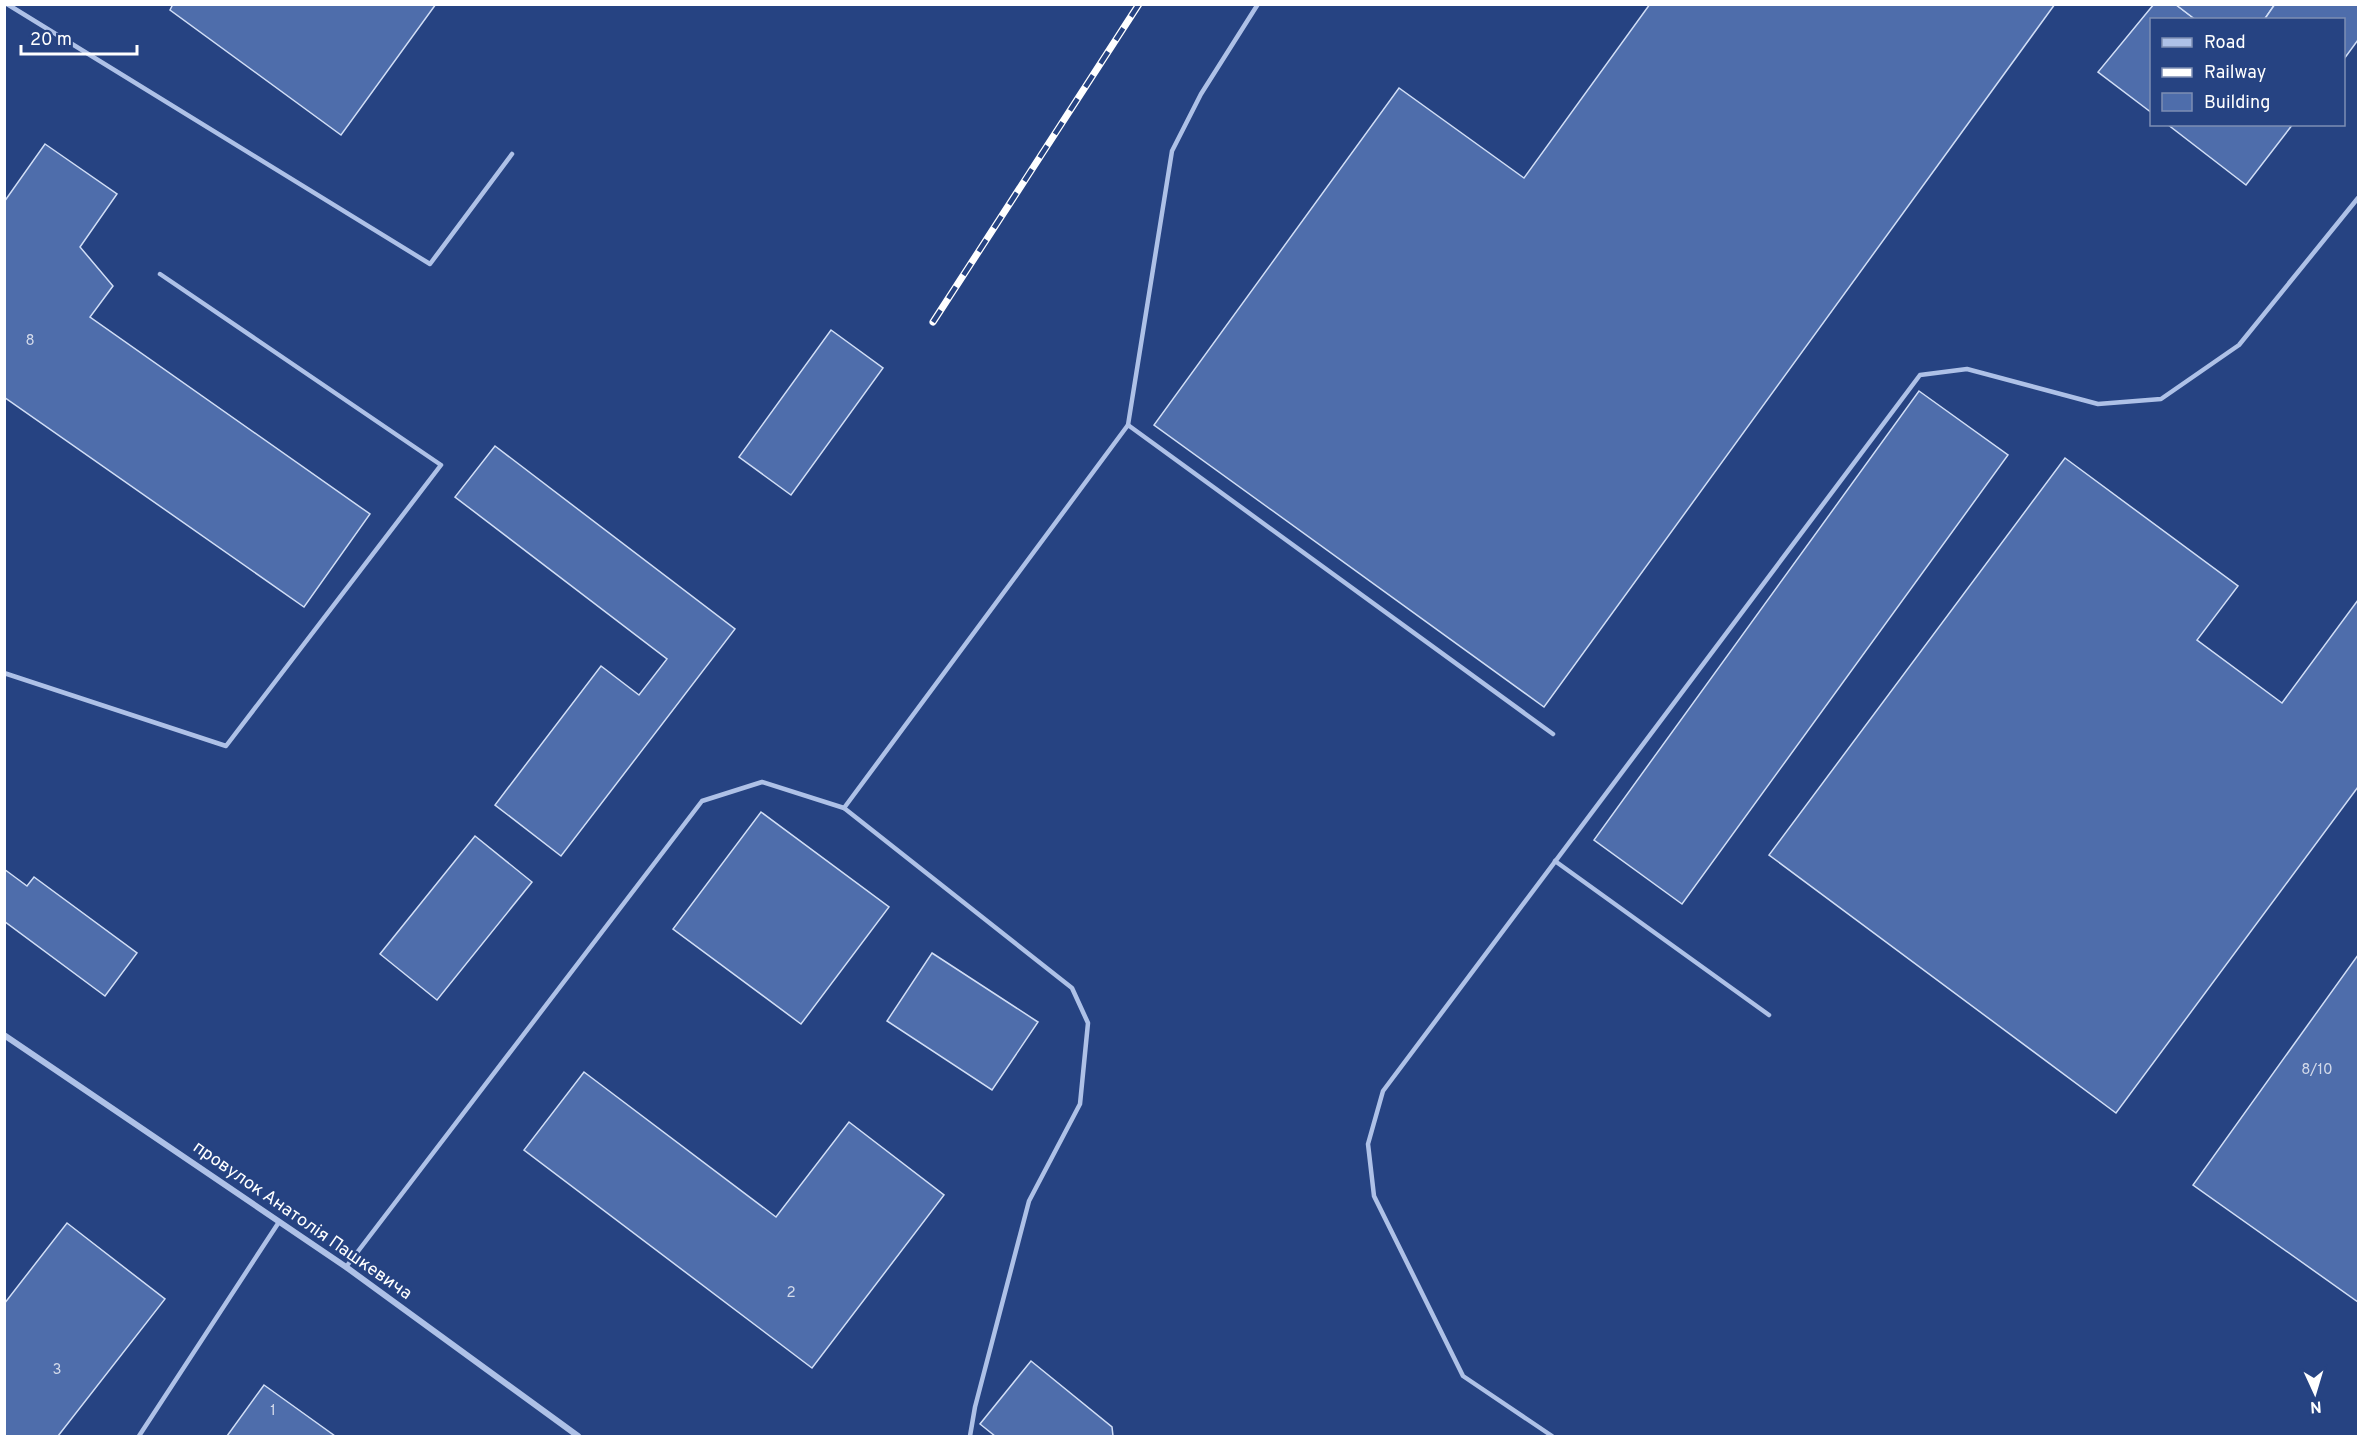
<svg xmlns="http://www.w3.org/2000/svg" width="2363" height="1441" font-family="Overpass,sans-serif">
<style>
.building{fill:#4e6dab;stroke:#d1def6;stroke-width:1.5}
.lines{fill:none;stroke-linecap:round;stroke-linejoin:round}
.lane{stroke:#aec1e7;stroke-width:4.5}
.street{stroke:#aec1e7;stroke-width:6}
.rail-casing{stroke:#fff;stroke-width:7}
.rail{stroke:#264382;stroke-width:4.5;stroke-dasharray:14;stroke-linecap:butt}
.labels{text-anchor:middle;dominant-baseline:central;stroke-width:4.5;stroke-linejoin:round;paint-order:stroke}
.number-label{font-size:15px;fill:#d3daea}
.street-label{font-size:18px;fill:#fff;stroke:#264382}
</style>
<rect width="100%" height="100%" fill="#264382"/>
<g class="building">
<polygon points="173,4 436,4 341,135 170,10"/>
<polygon points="1650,4 2055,4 1544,707 1154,425 1399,88 1524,178"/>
<polygon points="2154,4 2175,4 2196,20 2152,20 2152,113 2098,72"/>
<polygon points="2175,4 2275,4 2264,20 2196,20"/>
<polygon points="2275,4 2358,4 2358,40 2344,59 2344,20 2264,20"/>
<polygon points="2167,124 2293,124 2246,185"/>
<polygon points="45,144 117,194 80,247 113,286 90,317 370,514 304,607 4,397 4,202"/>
<polygon points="831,330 883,368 791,495 739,457"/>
<polygon points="1919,391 2008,455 1682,904 1594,840"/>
<polygon points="495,446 735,629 561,856 495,805 601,666 639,695 667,659 455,497"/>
<polygon points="2065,458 2238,586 2197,640 2282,703 2358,600 2358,787 2116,1113 1769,855"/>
<polygon points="761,812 889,907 801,1024 673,929"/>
<polygon points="475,836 532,882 437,1000 380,954"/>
<polygon points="4,869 27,886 34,877 137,953 105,996 4,921"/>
<polygon points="932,953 1038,1022 992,1090 887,1021"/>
<polygon points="2358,955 2358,1302 2193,1185"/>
<polygon points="584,1072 776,1217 849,1122 944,1195 812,1368 524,1150"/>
<polygon points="67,1223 165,1299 58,1436 4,1436 4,1304"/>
<polygon points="1031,1361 1112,1427 1113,1436 995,1436 980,1424"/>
<polygon points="264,1385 335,1436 227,1436"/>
</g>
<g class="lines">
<g class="lane">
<polyline points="7,4 430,264 512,154"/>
<polyline points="1128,425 1172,151 1201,94 1258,4"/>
<polyline points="4,673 226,746 441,465 160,274"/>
<polyline points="844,808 1128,425 1553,734"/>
<polyline points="1555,861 1769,1015"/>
<polyline points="346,1267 702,801 762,782 844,808 1072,988 1088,1023 1080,1104 1029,1201 975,1407 970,1436"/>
<polyline points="139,1436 279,1222"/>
<polyline points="1552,1436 1463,1376 1374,1196 1368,1144 1383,1091 1920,375 1967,369 2098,404 2161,399 2239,345 2358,198"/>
</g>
<polyline class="street" points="4,1035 346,1267 578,1436"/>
<defs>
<polyline id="rail" points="933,322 1139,4"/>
</defs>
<use href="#rail" class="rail-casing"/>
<use href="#rail" class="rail"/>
</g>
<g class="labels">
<g class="number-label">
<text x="30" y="341">8</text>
<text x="2317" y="1070">8/10</text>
<text x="791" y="1293">2</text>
<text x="57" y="1370">3</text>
<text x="273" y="1411">1</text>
</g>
<g class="street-label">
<text transform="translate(302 1221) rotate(35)">провулок Анатолія Пашкевича</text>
</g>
</g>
<rect width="2363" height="1441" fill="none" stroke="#ffffff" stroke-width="12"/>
<rect x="2150" y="18" width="195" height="108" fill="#264382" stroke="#7d8eb4" stroke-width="1.5"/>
<rect x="2162" y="38" width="30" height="9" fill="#aec1e7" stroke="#7d8eb4" stroke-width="1.5"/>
<text x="2204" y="48" font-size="18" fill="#ffffff">Road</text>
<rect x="2162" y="68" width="30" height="9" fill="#ffffff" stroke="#7d8eb4" stroke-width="1.5"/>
<text x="2204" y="78" font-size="18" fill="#ffffff">Railway</text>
<rect x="2162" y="93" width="30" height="18" fill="#4e6dab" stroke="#7d8eb4" stroke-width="1.5"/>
<text x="2204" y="108" font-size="18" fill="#ffffff">Building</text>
<g transform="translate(2315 1393) rotate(176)" stroke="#264382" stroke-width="4.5" paint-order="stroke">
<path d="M0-4.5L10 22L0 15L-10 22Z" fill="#ffffff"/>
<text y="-9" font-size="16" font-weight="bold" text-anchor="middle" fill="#ffffff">N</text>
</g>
<path d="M21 45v9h116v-9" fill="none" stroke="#ffffff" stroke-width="3"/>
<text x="30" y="45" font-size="18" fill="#ffffff" stroke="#264382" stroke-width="4.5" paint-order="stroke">20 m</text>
</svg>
